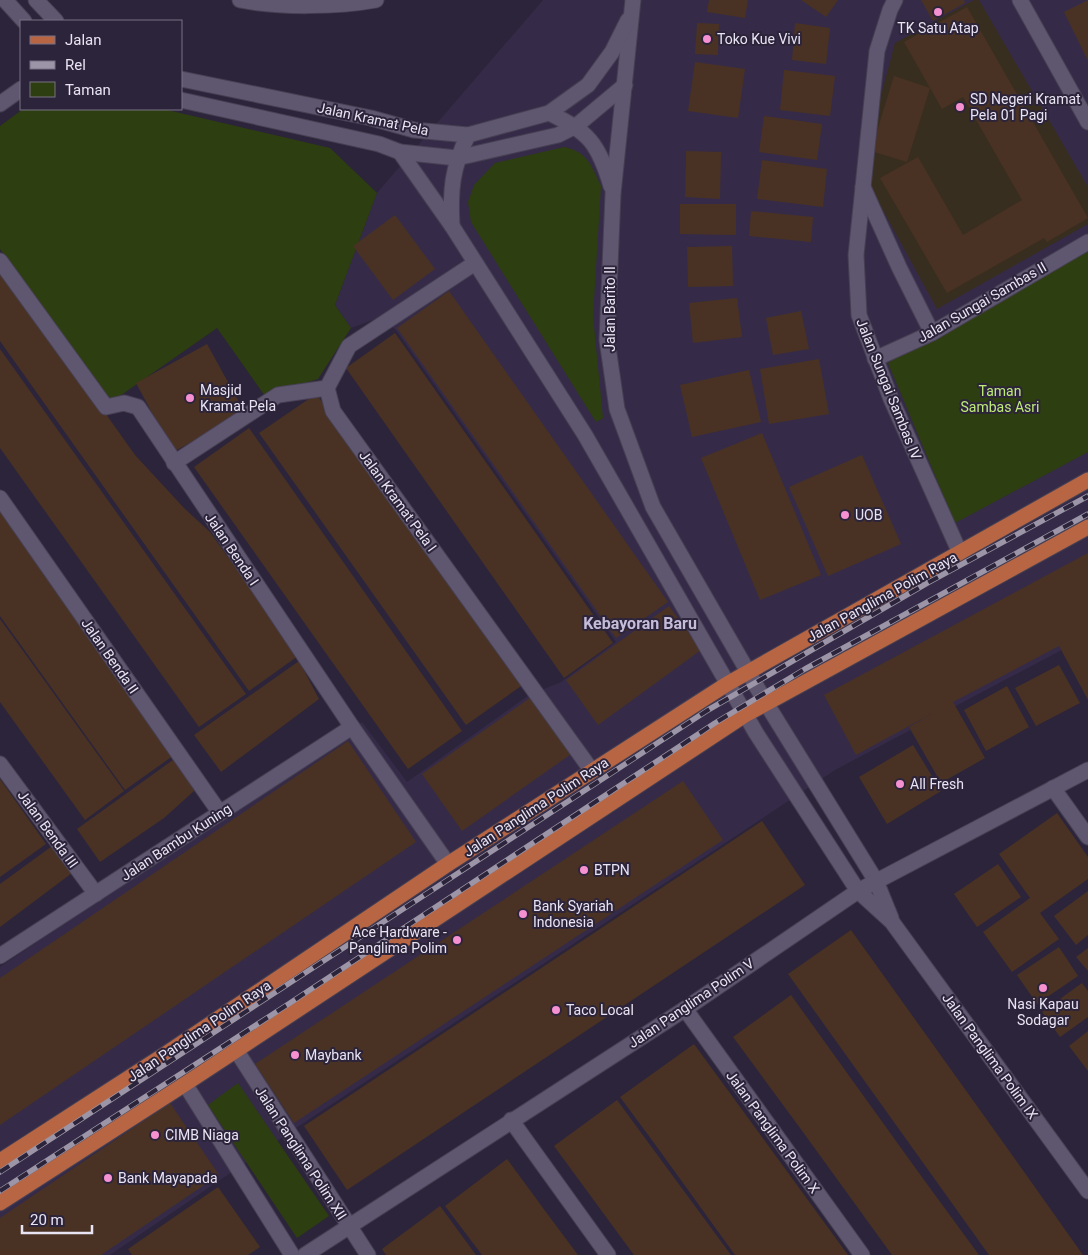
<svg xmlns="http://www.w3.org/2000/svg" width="1088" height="1255" font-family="Roboto,sans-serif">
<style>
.built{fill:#352b48}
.education{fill:#382e1f}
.green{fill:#2d3e10}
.building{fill:#493224}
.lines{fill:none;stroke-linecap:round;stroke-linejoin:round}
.minor-casing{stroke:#474053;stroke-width:17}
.major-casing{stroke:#474053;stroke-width:17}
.minor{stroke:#5f5770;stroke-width:15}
.major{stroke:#b76543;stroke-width:15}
.rail-casing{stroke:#9b95a7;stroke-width:5.5}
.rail{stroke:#2c243a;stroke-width:4;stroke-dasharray:11;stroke-linecap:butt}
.poi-dot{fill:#f590d1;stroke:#2c243a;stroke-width:2}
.labels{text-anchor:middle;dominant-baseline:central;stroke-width:4;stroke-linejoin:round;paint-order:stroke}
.poi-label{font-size:14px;fill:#e9e4f3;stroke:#2c243a;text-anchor:start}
.street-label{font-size:14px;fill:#e9e4f3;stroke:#2c243a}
.park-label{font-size:14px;fill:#beea78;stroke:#2c243a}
.quarter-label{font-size:16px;font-weight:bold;fill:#c5bcd9;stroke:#2c243a}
</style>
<rect width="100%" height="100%" fill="#2c243a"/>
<polygon class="built" points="543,0 1088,0 1088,636 835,770 308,1120 110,1255 0,1255 0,967 362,722 407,782 529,695 561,682 616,642 396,330 381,317 351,328 335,305 377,193"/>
<polygon class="education" points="974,0 979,0 1088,187 1088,224 937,309 861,170 895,43"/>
<g class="green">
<polygon points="23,109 163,109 330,148 377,193 335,305 351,328 318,379 265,396 217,328 117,398 103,398 0,249 0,126"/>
<path d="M564,147c24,5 27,18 37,39l-8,130 10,102 -7,4 -125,-200 -3,-20 6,-17 21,-22z"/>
<polygon points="1088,243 1088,452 955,523 888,363"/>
<polygon points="238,1083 329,1216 297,1238 208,1105"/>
</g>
<g class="building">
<polygon points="709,0 748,0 745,18 707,12"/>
<polygon points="801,0 838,0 826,17"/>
<polygon points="921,0 964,0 965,3 933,21"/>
<polygon points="1088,0 1088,61 1064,12"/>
<polygon points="967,7 1088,218 1047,242 1044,238 947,293 880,178 918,157 963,235 1022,200 963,97 942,109 904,42"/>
<polygon points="697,23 719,24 718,55 695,54"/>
<polygon points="795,23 830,28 826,64 792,60"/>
<polygon points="695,62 745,69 738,118 688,111"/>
<polygon points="784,70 835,76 830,116 780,110"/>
<polygon points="894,76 930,88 907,162 871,151"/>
<polygon points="764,116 822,124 817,160 759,152"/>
<polygon points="686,151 721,152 720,199 685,197"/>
<polygon points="762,160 827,169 823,207 757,199"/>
<polygon points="680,204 736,204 736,235 680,234"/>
<polygon points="751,211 813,217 811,242 749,236"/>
<polygon points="395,215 435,269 393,300 353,246"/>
<polygon points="732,246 733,286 688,287 687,247"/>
<polygon points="0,265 135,455 184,508 210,532 298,656 249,691 0,341"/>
<polygon points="449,291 668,602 616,638 397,328"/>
<polygon points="737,298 742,337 693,343 689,303"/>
<polygon points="801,311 809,349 773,355 766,318"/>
<polygon points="395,333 613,643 564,678 346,368"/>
<polygon points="207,344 245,413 173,452 136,383"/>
<polygon points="0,349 246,694 199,727 0,448"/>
<polygon points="819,359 829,414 769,424 760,369"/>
<polygon points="749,370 761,422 692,437 680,385"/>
<polygon points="316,394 347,434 524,684 466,725 259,433"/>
<polygon points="249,428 462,731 408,769 194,467"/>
<polygon points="762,433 821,575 760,600 701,458"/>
<polygon points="862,455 901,544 828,576 789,487"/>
<polygon points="0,506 177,753 125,790 0,616"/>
<polygon points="1088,553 1088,700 1059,646 953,702 985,758 941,783 909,727 935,712 856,755 824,695"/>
<polygon points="669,606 701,650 598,725 566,680"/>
<polygon points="0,619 124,791 85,820 0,702"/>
<polygon points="299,661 319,699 221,772 194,735"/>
<polygon points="1059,665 1080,703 1036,726 1015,688"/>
<polygon points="1007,686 1029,727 986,751 964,710"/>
<polygon points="534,695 574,752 462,831 422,774"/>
<polygon points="348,741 416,842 0,1125 0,978"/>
<polygon points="913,745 941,791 887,824 859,777"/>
<polygon points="177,757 194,791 164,818 100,862 77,829"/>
<polygon points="0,779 46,844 0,877"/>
<polygon points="683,781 723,840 294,1123 255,1064"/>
<polygon points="1057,813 1088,857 1088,879 1040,913 1059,939 1012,972 983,932 1030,898 999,854"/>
<polygon points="762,821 805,885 347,1190 304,1126"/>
<polygon points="55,844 72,873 0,927 0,884"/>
<polygon points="998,864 1021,897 977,927 954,894"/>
<polygon points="1088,891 1088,935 1076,945 1054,916"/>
<polygon points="851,930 1015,1159 1083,1255 989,1255 788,974"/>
<polygon points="1059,947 1078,976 1037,1004 1017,975"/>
<polygon points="1088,948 1088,971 1076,957"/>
<polygon points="1082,983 1088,991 1088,1017 1060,1037 1042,1012"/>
<polygon points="791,995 919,1173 979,1255 892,1255 800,1128 733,1037"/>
<polygon points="1088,1031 1088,1071 1069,1046"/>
<polygon points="694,1044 770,1148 848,1255 735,1255 657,1147 620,1097"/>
<polygon points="617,1100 653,1149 731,1255 634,1255 554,1146"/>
<polygon points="170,1103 219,1175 101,1255 0,1255 0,1218"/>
<polygon points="507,1159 543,1208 578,1255 482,1255 445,1206"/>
<polygon points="218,1187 260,1247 248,1255 132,1255 128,1249"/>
<polygon points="440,1206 476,1255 386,1255 382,1249"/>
</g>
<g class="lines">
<defs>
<g id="minor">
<polyline points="5,0 24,21"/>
<polyline points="36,0 56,21"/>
<path d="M240,0c38,8 98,7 136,0"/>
<polyline points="633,0 613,194 607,340 617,409 653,507 766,703 876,881 891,918"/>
<polyline points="895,0 890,10 877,51 856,255 859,315 891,399 960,553"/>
<polyline points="1020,0 1088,122"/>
<polyline points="181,79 371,118 414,130 468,135 549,113 588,85 612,52 628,20"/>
<polyline points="181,100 379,144 400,152 457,158 558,135 576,126 625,85"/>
<polyline points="0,104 21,89"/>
<path d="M549,113c40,19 49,30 62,73"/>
<polyline points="400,152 452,226 585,435 756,733 858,891 892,922 1088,1191"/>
<polyline points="863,187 899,267 932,333"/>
<path d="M452,226c-2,-36 0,-58 16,-91"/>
<polyline points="0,261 106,407 124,403 138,407 352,727 448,864"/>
<polyline points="475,263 349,346 327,388 333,411 592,771"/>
<polyline points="875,359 932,333 1088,242"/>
<polyline points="174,463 278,395 327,388"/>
<polyline points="0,498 220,813"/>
<polyline points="0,764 96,894"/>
<polyline points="1053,788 1088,837"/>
<polyline points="0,956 352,727"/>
<polyline points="685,1009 862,1255"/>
<polyline points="236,1050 368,1255"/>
<polyline points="185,1084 292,1255"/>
<polyline points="511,1120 608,1255"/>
<polyline points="305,1255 685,1009 858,891 1088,770"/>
</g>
<g id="major">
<polyline points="0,1161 164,1055 448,864 727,684 1088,480"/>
<polyline points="0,1203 185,1084 745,715 1088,527"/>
</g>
</defs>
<use href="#minor" class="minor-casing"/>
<use href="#major" class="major-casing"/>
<use href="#minor" class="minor"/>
<use href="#major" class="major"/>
<defs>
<g id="rail">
<polyline points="0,1172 708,710 929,582 1088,496"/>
<polyline points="0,1191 287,1005 715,723 805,669 1088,514"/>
</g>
</defs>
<use href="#rail" class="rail-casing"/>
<use href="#rail" class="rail"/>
</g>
<g class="poi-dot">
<circle cx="938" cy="12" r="5"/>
<circle cx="707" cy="39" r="5"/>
<circle cx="960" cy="107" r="5"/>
<circle cx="190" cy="398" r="5"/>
<circle cx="845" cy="515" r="5"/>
<circle cx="900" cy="784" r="5"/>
<circle cx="584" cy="870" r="5"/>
<circle cx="523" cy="914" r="5"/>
<circle cx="457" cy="940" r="5"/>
<circle cx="1043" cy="988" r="5"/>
<circle cx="556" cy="1010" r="5"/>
<circle cx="295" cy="1055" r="5"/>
<circle cx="155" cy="1135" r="5"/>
<circle cx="108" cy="1178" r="5"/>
</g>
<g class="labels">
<g class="poi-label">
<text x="938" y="28" text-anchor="middle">TK Satu Atap</text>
<text x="717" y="39">Toko Kue Vivi</text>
<text x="970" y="99">SD Negeri Kramat<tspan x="970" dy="16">Pela 01 Pagi</tspan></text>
<text x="200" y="390">Masjid<tspan x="200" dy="16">Kramat Pela</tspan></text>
<text x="855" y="515">UOB</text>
<text x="910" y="784">All Fresh</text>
<text x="594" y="870">BTPN</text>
<text x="533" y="906">Bank Syariah<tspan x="533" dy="16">Indonesia</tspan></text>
<text x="447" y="932" text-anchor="end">Ace Hardware -<tspan x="447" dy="16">Panglima Polim</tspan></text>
<text x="1043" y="1004" text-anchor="middle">Nasi Kapau<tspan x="1043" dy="16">Sodagar</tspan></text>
<text x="566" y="1010">Taco Local</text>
<text x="305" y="1055">Maybank</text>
<text x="165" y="1135">CIMB Niaga</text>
<text x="118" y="1178">Bank Mayapada</text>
</g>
<g class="street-label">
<text transform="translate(373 119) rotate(12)">Jalan Kramat Pela</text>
<text transform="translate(982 302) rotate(-30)">Jalan Sungai Sambas II</text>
<text transform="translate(610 309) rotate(-90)">Jalan Barito II</text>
<text transform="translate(889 389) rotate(68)">Jalan Sungai Sambas IV</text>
<text transform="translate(398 501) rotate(54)">Jalan Kramat Pela I</text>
<text transform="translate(232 549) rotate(56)">Jalan Benda I</text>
<text transform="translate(882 597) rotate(-29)">Jalan Panglima Polim Raya</text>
<text transform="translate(110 656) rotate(55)">Jalan Benda II</text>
<text transform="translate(536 807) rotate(-33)">Jalan Panglima Polim Raya</text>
<text transform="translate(48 829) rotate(54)">Jalan Benda III</text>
<text transform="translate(176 842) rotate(-33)">Jalan Bambu Kuning</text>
<text transform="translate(691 1003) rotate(-34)">Jalan Panglima Polim V</text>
<text transform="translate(199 1031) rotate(-34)">Jalan Panglima Polim Raya</text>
<text transform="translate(990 1056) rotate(54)">Jalan Panglima Polim IX</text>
<text transform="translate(773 1132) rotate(54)">Jalan Panglima Polim X</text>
<text transform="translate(301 1153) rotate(57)">Jalan Panglima Polim XII</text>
</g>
<g class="park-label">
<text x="1000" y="391">Taman<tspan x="1000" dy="16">Sambas Asri</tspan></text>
</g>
<g class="quarter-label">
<text x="640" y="623">Kebayoran Baru</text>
</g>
</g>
<rect x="20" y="20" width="162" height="90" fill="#2c243a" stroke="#787184"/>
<rect x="30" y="36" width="25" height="8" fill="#b76543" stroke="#787184"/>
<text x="65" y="45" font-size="15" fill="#e9e4f3">Jalan</text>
<rect x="30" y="61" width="25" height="8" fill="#9b95a7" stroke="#787184"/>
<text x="65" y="70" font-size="15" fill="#e9e4f3">Rel</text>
<rect x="30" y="82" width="25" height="15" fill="#2d3e10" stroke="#787184"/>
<text x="65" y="95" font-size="15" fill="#e9e4f3">Taman</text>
<path d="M22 1225v8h70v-8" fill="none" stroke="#e9e4f3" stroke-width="2.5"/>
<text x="30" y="1225" font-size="15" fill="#e9e4f3" stroke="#2c243a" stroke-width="4" paint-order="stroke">20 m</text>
</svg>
